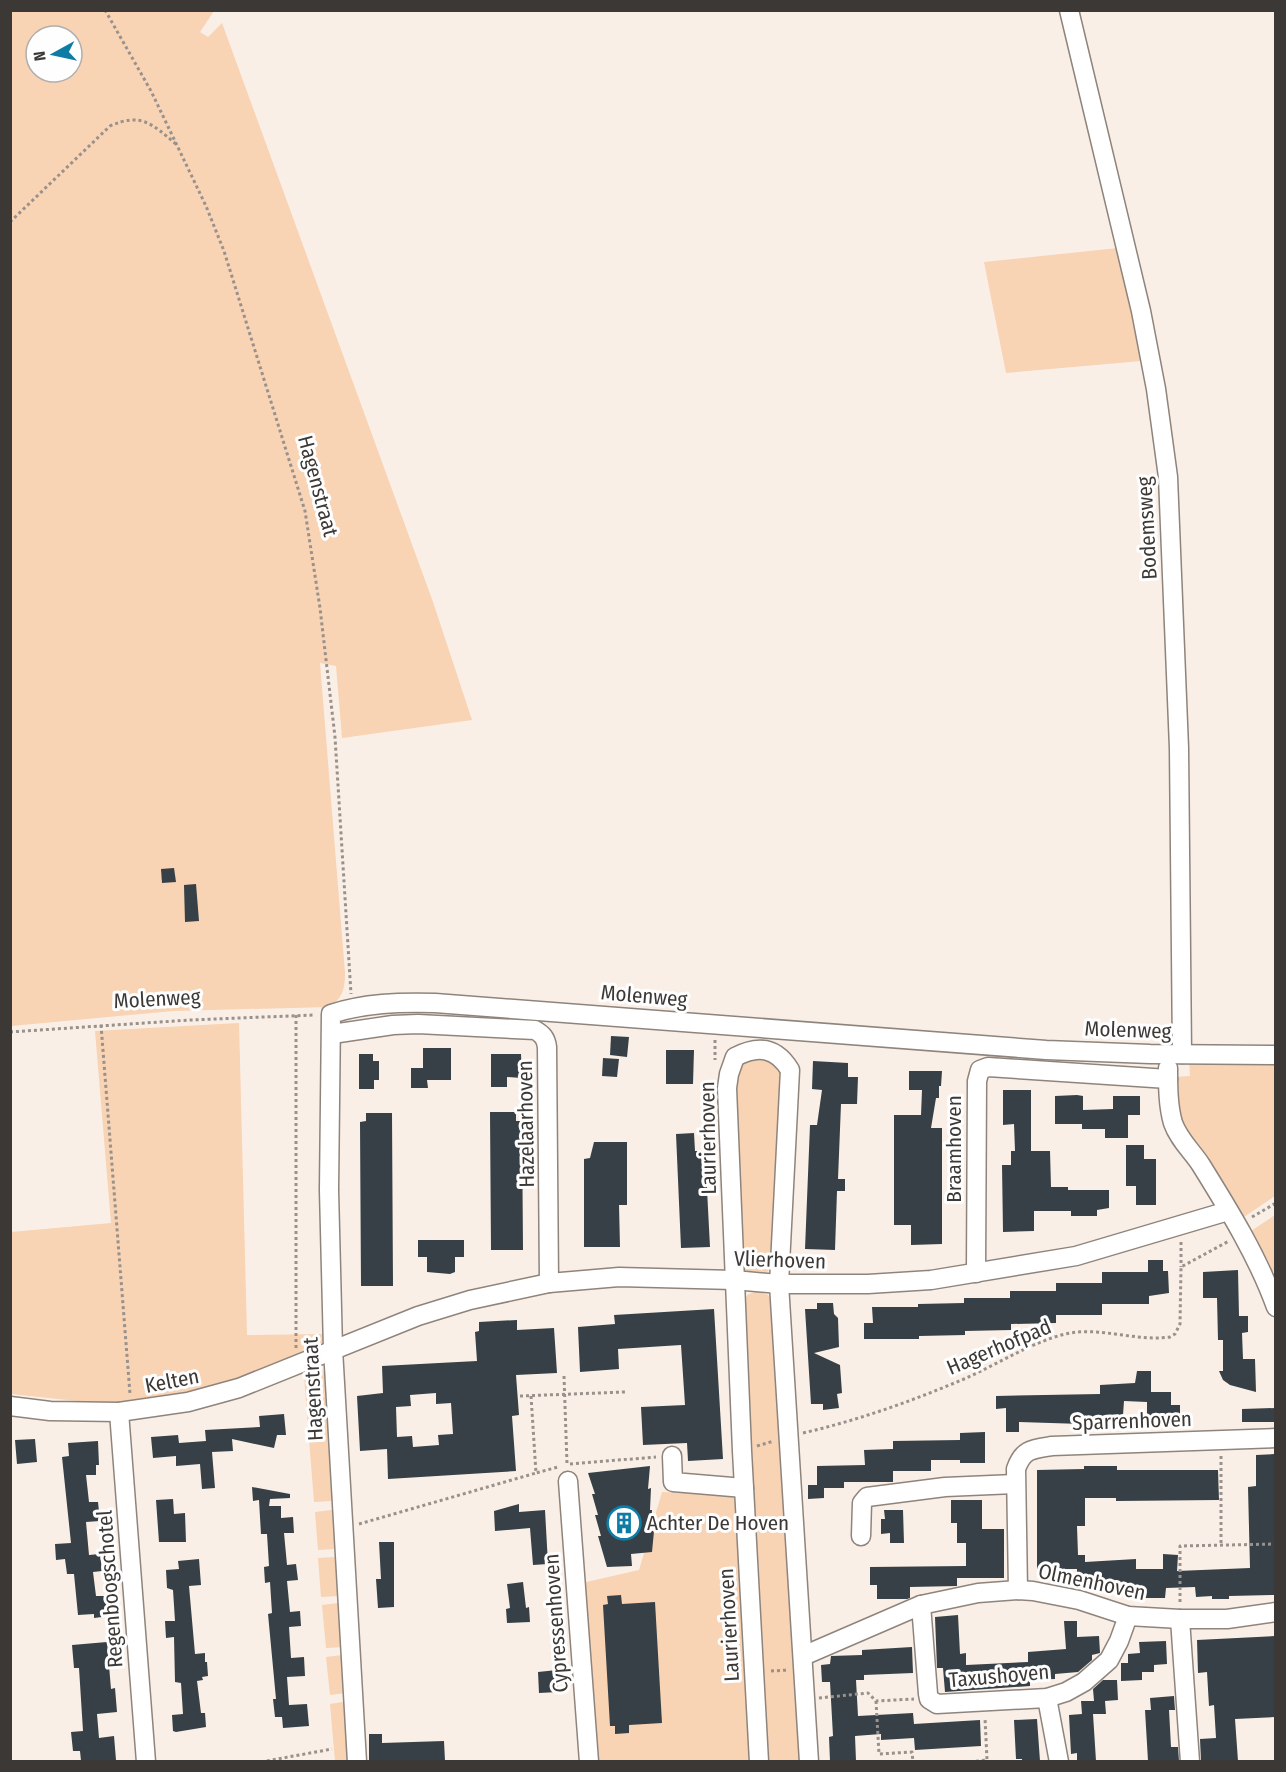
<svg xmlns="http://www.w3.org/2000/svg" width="1286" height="1772" font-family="'Fira Sans Condensed',sans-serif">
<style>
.green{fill:#f8d3b4;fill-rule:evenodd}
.building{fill:#364046;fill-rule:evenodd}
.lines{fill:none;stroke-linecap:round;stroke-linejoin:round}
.minor-casing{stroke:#8e847c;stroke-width:21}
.path{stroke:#99918b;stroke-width:3;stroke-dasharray:3 3;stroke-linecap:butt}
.minor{stroke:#fff;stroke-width:18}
.labels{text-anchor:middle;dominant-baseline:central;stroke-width:6;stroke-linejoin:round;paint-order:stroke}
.street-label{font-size:21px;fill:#3c3835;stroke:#fefefe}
.poi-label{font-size:21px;fill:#3c3835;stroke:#fefefe;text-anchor:start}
</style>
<rect width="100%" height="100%" fill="#faefe6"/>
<g class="green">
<path d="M11,11h203l-14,21 8,5 14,-14 211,579 39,118 -130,18 -6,-72 -16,-3 25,310c0,15 -2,25 -16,34l-156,4 -162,15zM36,36h36v36h-36z"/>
<polygon points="1118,248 1133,309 1141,361 1006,373 984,262"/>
<polygon points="239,1023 247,1335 324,1334 324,1342 228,1384 191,1391 105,1404 11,1394 11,1232 111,1223 95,1031"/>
<path d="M755,1057c15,2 19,7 27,20l-7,187 -12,12 -17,-5 -4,-7 -9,-189 4,-9z"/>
<polygon points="1189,1059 1275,1062 1275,1196 1241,1219 1178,1118 1174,1077 1190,1076"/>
<polygon points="1275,1215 1275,1271 1268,1273 1248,1233"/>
<polygon points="757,1291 768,1295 774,1304 803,1761 766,1761 743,1306 747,1295"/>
<polygon points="310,1368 320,1368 328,1376 335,1499 331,1501 314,1502 304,1376"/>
<polygon points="662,1492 736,1495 751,1761 599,1761 582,1583 639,1570"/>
<polygon points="331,1510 334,1510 338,1546 335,1549 318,1550 315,1512"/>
<polygon points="335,1557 338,1558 341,1594 338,1596 321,1597 318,1558"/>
<polygon points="338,1603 341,1604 343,1647 326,1648 322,1605"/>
<polygon points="342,1655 345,1693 330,1695 326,1657"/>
<polygon points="342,1702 346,1704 350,1761 335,1761 330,1704"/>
</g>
<g class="building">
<polygon points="174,868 176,882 162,883 161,869"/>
<polygon points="196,884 199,921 185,922 184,885"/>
<polygon points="611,1036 629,1037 627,1057 610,1055"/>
<polygon points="423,1048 451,1048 451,1080 427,1080 428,1088 411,1088 411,1068 423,1068"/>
<polygon points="666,1050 694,1050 693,1084 666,1084"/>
<polygon points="359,1054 373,1054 373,1061 379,1061 379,1080 374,1080 374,1089 359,1089"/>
<polygon points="491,1054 521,1054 522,1078 507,1077 507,1087 491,1087"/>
<polygon points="603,1058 619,1059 617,1077 602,1076"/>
<polygon points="813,1061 848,1063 848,1077 858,1077 857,1104 841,1104 838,1179 845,1179 845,1191 837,1191 835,1250 805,1249 810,1125 817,1125 822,1090 812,1089"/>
<polygon points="909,1071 942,1071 941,1086 939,1086 939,1098 936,1098 931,1128 942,1128 942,1244 911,1245 911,1225 894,1225 894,1115 921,1115 922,1090 909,1090"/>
<polygon points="1003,1090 1031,1090 1031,1151 1050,1151 1051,1187 1068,1187 1068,1190 1109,1190 1109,1208 1097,1210 1097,1216 1071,1216 1071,1211 1034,1211 1034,1231 1003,1232 1002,1165 1011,1165 1011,1151 1015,1151 1014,1124 1003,1125"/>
<polygon points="1077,1095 1083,1096 1083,1110 1113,1109 1113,1096 1140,1096 1140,1115 1128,1115 1128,1138 1105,1138 1105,1129 1082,1129 1082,1124 1055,1124 1055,1096"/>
<polygon points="490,1112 516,1112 516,1121 522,1121 523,1250 491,1250"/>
<polygon points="366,1113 392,1113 393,1286 361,1286 360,1122 366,1121"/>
<polygon points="694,1133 695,1151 705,1151 710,1247 681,1248 676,1134"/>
<polygon points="594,1142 627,1142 627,1205 619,1205 620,1247 584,1247 584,1159 590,1158"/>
<polygon points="1126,1145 1144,1145 1144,1159 1156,1159 1156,1205 1136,1205 1136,1186 1126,1186"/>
<polygon points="418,1240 464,1240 464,1257 455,1257 455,1272 450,1274 427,1272 427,1257 418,1257"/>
<polygon points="1148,1260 1163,1260 1163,1271 1168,1271 1169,1293 1149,1296 1149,1304 1102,1304 1102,1315 1056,1315 1056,1323 1011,1324 1011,1330 965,1331 965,1335 919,1336 919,1339 864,1339 864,1323 873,1323 872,1307 918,1307 918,1304 964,1303 964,1298 1010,1298 1010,1291 1056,1291 1056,1283 1102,1283 1102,1272 1148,1272"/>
<polygon points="1238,1270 1239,1316 1248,1316 1248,1332 1242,1333 1243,1359 1255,1359 1256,1392 1230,1385 1223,1380 1219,1371 1223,1371 1223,1340 1218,1340 1217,1298 1203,1298 1203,1272"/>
<polygon points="817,1303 833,1303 834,1314 838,1318 839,1347 814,1353 840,1365 842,1393 837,1394 839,1408 823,1410 823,1404 811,1404 805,1309 817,1309"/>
<polygon points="714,1309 723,1459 688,1461 687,1443 643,1445 641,1407 685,1405 681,1345 618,1349 619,1369 580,1372 578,1327 615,1324 614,1315"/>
<path d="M517,1320v10l37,-2 3,45 -41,2 3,40 -7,1 4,55 -128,8 -1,-30 -27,2 -3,-55 26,-3 -1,-27 95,-5 -2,-29 4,-1v-9zM436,1393v11l15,-1 2,31 -15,1 1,10 -26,2 -1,-11 -15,1 -1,-30 15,-1 -1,-11z"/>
<polygon points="1137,1371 1151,1371 1151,1392 1171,1392 1171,1405 1180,1405 1180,1421 1171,1421 1171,1424 1147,1424 1147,1402 1124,1401 1123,1415 1082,1418 1082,1424 1019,1422 1019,1432 1006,1432 1006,1408 996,1409 996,1396 1100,1394 1100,1385 1135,1383"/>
<polygon points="1275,1408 1275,1422 1242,1422 1242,1409"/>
<polygon points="284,1414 286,1435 277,1435 274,1448 232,1439 233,1451 212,1452 215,1488 202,1489 200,1464 176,1466 176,1456 153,1458 151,1437 178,1435 179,1443 206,1441 205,1430 260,1427 259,1416"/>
<polygon points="985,1432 985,1463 960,1463 960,1460 931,1460 931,1471 893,1471 893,1482 844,1482 844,1488 824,1488 824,1498 808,1499 808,1485 817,1485 817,1466 865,1465 864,1450 893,1449 893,1441 960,1440 960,1433"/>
<polygon points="35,1439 37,1462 17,1464 15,1440"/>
<polygon points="98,1441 99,1465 96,1465 96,1475 86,1475 89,1502 98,1502 100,1521 86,1522 89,1555 100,1554 102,1571 93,1572 96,1596 108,1596 110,1616 94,1618 94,1614 78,1615 74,1574 67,1574 65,1559 56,1560 55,1544 71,1543 62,1457 69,1456 68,1443"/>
<polygon points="1275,1454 1275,1595 1229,1596 1229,1599 1212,1599 1212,1596 1196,1597 1195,1587 1166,1588 1165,1598 1134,1598 1134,1588 1125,1588 1125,1584 1084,1584 1084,1574 1077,1574 1077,1569 1037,1569 1037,1470 1084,1469 1084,1466 1117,1466 1117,1470 1218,1470 1219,1500 1116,1501 1116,1498 1085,1498 1085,1526 1077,1526 1078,1555 1085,1555 1085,1562 1136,1559 1136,1569 1163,1569 1163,1554 1178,1555 1177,1571 1250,1568 1248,1487 1256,1486 1256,1455"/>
<polygon points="650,1466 648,1489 651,1488 650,1510 652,1510 651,1531 654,1531 652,1552 631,1554 632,1566 607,1567 598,1536 601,1536 595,1515 598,1515 592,1494 595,1494 588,1473"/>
<polygon points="252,1487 290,1494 290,1498 270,1499 269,1506 281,1506 281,1518 293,1517 294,1533 284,1533 287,1565 296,1564 298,1580 287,1581 290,1612 300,1611 301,1626 289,1627 291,1658 304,1657 305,1676 287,1677 289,1705 307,1704 309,1726 283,1728 282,1717 275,1717 273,1699 276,1699 268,1614 272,1613 270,1582 265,1583 264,1567 269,1566 267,1534 261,1534 259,1500 253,1501"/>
<polygon points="173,1499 174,1514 185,1513 186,1542 159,1542 156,1500"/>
<polygon points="951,1500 982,1500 982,1529 1004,1529 1004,1578 957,1578 957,1586 910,1587 910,1598 907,1599 877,1599 877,1585 870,1585 870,1567 966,1566 966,1543 957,1543 957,1523 951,1523"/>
<polygon points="519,1504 519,1512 545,1510 548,1564 533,1565 530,1528 495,1531 494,1511"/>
<polygon points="884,1510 903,1510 904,1543 890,1543 890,1533 881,1534 881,1519 885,1519"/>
<polygon points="379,1542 394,1542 394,1607 378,1608 376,1579 381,1579"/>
<polygon points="199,1559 201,1585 189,1586 195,1654 205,1653 205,1662 207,1662 208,1676 202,1677 203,1680 197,1681 201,1713 205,1713 206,1727 176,1732 173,1731 172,1715 183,1714 181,1683 175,1682 174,1637 166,1638 165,1621 175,1621 173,1590 167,1588 166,1570 179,1569 178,1561"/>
<polygon points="523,1582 526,1608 529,1607 530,1622 507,1623 506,1609 510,1608 507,1584"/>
<polygon points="621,1595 622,1604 655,1602 662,1723 629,1725 629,1733 615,1734 615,1726 610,1726 603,1605 608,1604 607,1596"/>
<polygon points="958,1615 960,1654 966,1653 966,1665 1028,1662 1028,1652 1066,1649 1064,1621 1077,1621 1077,1637 1099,1636 1100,1653 1092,1655 1092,1660 1078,1672 1055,1674 1055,1679 1030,1680 1030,1686 945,1692 943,1668 937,1668 935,1617"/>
<polygon points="1275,1636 1275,1717 1235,1719 1238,1761 1201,1761 1200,1739 1216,1738 1214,1705 1209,1706 1207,1672 1198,1673 1197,1640"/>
<polygon points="1166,1641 1167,1664 1154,1665 1154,1672 1142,1672 1142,1680 1121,1681 1121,1663 1128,1663 1128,1654 1140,1653 1139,1642"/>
<polygon points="107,1642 111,1689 115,1688 117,1712 97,1714 99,1738 114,1736 116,1760 81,1761 80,1751 73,1751 71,1732 83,1731 79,1668 74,1668 72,1645"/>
<polygon points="912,1647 913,1673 864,1675 864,1680 856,1680 858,1716 913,1713 914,1724 980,1720 981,1746 915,1750 914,1738 881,1740 881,1734 855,1736 856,1761 830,1761 829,1737 833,1736 830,1682 822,1682 821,1665 830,1664 831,1656 862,1655 862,1650"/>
<polygon points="557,1670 558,1692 539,1693 538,1672"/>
<polygon points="1103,1680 1117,1680 1118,1700 1105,1701 1106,1714 1093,1714 1096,1761 1077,1761 1077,1753 1071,1754 1069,1715 1082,1714 1081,1701 1094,1701 1093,1689"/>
<polygon points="1174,1696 1175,1710 1169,1710 1171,1747 1178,1747 1179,1761 1148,1761 1145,1710 1151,1710 1150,1698"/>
<polygon points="1037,1719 1040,1761 1022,1761 1022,1759 1016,1759 1014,1720"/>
<polygon points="369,1734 382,1734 382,1743 444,1741 445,1761 426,1761 426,1760 369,1761"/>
</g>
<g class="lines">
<defs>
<g id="minor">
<polyline points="1069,10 1141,311 1156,389 1168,477 1179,748 1182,1054"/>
<path d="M332,1034l61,-9 25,-1 117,6c7,4 11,8 12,17l2,236"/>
<path d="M1168,1068c0,18 0,38 5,55 6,17 19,28 28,42 28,45 57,92 75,142"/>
<polyline points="976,1273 977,1081 980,1070 988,1067 1168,1079"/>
<polyline points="10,1406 50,1411 119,1412 188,1402 239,1388 418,1316 470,1300 549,1283 619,1277 734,1280 779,1284 868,1284 931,1280 1076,1256 1228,1211"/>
<polyline points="119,1412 146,1762"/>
<polyline points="672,1456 673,1482 744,1488"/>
<polyline points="568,1481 589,1762"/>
<polyline points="861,1536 862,1503 867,1497 945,1487 1015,1484"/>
<path d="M1018,1590l-2,-121c7,-20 16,-20 36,-23l224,-8"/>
<polyline points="921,1605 928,1694 929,1699 937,1704 1047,1698 1066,1692 1084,1682 1109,1660 1119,1641 1128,1616"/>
<polyline points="1180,1619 1190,1762"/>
<polyline points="803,1656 921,1605 978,1593 1018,1590 1033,1591 1079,1600 1128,1616 1180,1619 1227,1619 1276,1612"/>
<polyline points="1047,1698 1059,1762"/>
<path d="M357,1762l-24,-413 -4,-159 2,-176c34,-11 68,-12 104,-11l611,47 104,4 126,1"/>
<path d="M759,1762l-17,-311 -15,-363 2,-14 6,-17c23,-12 41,-10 55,13l-11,214 30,478"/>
</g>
</defs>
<use href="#minor" class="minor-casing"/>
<g class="path">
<polyline points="105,10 151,91 206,206 224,251 305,511 320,608 335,737 351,994"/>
<path d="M10,222l100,-96c31,-14 42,-2 66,18"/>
<polyline points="101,1025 130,1394"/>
<polyline points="10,1032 190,1020 314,1015"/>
<polyline points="715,1040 715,1060"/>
<polyline points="1252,1217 1276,1203"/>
<polyline points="1181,1242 1181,1267"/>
<polyline points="296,1348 296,1015"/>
<polyline points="564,1376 567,1464"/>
<polyline points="520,1396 625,1392"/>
<polyline points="531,1396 536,1473 558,1467"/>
<path d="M803,1433c56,-13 109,-32 161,-54 34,-15 66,-36 101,-45 35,-8 71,8 105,3l5,-3 5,-10 1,-57 48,-26"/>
<polyline points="757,1446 774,1441"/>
<polyline points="1221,1456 1221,1545"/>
<polyline points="570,1464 656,1457"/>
<polyline points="359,1524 536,1473"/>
<polyline points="1180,1602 1180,1546 1276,1544"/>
<polyline points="771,1671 789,1670"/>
<polyline points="819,1698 868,1693 876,1701 914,1699"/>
<polyline points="876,1701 879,1754 912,1752 913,1762"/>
<polyline points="261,1762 332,1749"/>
<polyline points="970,1762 987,1760 985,1718"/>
</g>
<use href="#minor" class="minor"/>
</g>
<defs>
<symbol id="building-ring" viewBox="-11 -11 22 22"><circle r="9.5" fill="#fefefe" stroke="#0f7ca5" stroke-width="1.5"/><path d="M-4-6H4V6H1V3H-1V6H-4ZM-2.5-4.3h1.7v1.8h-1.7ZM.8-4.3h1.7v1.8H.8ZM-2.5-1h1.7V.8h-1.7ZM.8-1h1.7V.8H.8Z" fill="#0f7ca5"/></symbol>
</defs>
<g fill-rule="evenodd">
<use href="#building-ring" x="605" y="1504" width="38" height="38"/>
</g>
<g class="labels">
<g class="street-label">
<text transform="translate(318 486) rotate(75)">Hagenstraat</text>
<text transform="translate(1147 528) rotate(-93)">Bodemsweg</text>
<text transform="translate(644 996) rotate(5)">Molenweg</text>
<text transform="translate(157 999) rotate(-3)">Molenweg</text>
<text transform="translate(1128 1030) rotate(2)">Molenweg</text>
<text transform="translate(526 1124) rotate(-91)">Hazelaarhoven</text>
<text transform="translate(708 1138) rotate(-91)">Laurierhoven</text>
<text transform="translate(954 1149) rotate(-90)">Braamhoven</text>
<text transform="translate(780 1260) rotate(2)">Vlierhoven</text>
<text transform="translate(999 1347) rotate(-23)">Hagerhofpad</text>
<text transform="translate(172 1381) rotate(-11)">Kelten</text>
<text transform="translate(313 1389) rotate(-93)">Hagenstraat</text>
<text transform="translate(1132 1421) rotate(-2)">Sparrenhoven</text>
<text transform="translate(1092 1582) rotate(12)">Olmenhoven</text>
<text transform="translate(110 1589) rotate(-94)">Regenboogschotel</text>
<text transform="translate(556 1623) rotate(-94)">Cypressenhoven</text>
<text transform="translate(729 1625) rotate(-93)">Laurierhoven</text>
<text transform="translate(999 1676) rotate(-5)">Taxushoven</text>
</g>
<g class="poi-label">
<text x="647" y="1523">Achter De Hoven</text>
</g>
</g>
<rect width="1286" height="1772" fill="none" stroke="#3c3835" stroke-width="24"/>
<g transform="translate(54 54) rotate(262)"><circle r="28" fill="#fefefe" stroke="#b0afae" stroke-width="1.5"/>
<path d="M0-4.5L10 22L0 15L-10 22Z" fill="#0f7ca5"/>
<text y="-9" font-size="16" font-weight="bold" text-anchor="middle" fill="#3c3835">N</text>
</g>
</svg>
